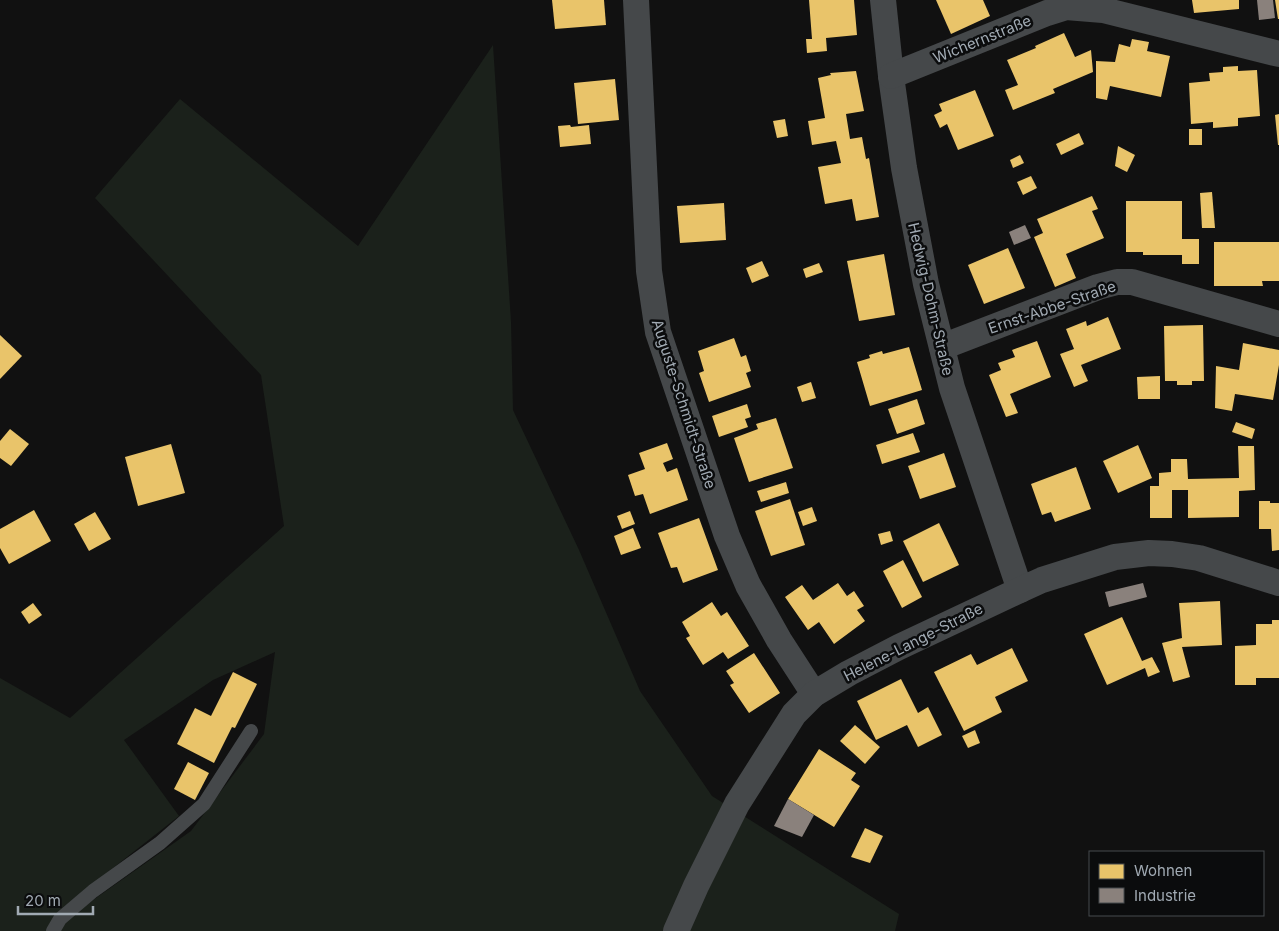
<svg xmlns="http://www.w3.org/2000/svg" width="1279" height="931" font-family="Inter,sans-serif">
<style>
.green{fill:#1b211b;fill-rule:evenodd}
.homes{fill:#e9c46a}
.industry{fill:#8a817c}
.lines{fill:none;stroke-linecap:round;stroke-linejoin:round}
.lane{stroke:#45484a;stroke-width:14}
.street{stroke:#45484a;stroke-width:26}
.labels{text-anchor:middle;dominant-baseline:central;stroke-width:5;stroke-linejoin:round;paint-order:stroke}
.street-label{font-size:15px;fill:#a1aab3;stroke:#0b0c0d}
</style>
<rect width="100%" height="100%" fill="#111"/>
<path class="green" d="M493,45l18,277 2,88 66,140 61,141 72,105 187,118 -4,17h-895v-253l70,40 214,-192 -23,-151 -166,-177 85,-99 178,147zM275,652l-11,82 -73,97 -112,79 -18,-1 118,-93 -55,-76 89,-60z"/>
<g class="homes">
<polygon points="552,0 604,0 606,25 555,29"/>
<polygon points="809,0 854,0 857,35 826,38 827,51 807,53 806,39 812,39"/>
<polygon points="936,0 983,0 990,16 951,34"/>
<polygon points="1192,0 1239,0 1239,9 1194,13"/>
<polygon points="1275,0 1279,0 1279,19 1278,19"/>
<polygon points="1064,33 1075,57 1091,50 1093,72 1053,89 1055,93 1013,110 1005,90 1018,85 1007,60 1036,48 1035,46"/>
<polygon points="1132,39 1149,42 1147,51 1170,56 1161,97 1110,86 1107,100 1096,98 1096,61 1115,62 1119,44 1130,47"/>
<polygon points="1238,66 1238,71 1257,70 1260,116 1238,118 1238,126 1213,128 1213,122 1191,124 1189,83 1210,81 1209,73 1223,72 1223,67"/>
<polygon points="856,71 864,111 846,114 850,139 862,137 866,159 869,158 879,217 856,221 852,199 825,204 818,167 841,163 836,141 812,145 808,121 825,118 818,78 831,75 830,73"/>
<polygon points="615,79 619,120 578,124 574,83"/>
<polygon points="975,90 994,136 958,150 947,124 940,128 934,115 942,111 939,104"/>
<polygon points="1279,114 1279,145 1278,145 1275,115"/>
<polygon points="785,119 788,136 777,138 773,121"/>
<polygon points="570,125 571,127 589,125 591,144 560,147 558,126"/>
<rect x="1189" y="129" width="13" height="16"/>
<polygon points="1079,133 1084,144 1061,155 1056,144"/>
<polygon points="1118,146 1135,155 1127,172 1115,166"/>
<polygon points="1020,155 1024,163 1013,168 1010,160"/>
<polygon points="1031,176 1037,188 1023,195 1017,182"/>
<polygon points="1212,192 1215,228 1202,228 1200,193"/>
<polygon points="1092,196 1098,209 1092,211 1104,238 1066,254 1076,278 1055,287 1034,237 1043,233 1037,219"/>
<polygon points="1126,201 1182,201 1182,239 1199,239 1199,264 1182,264 1182,255 1143,255 1143,252 1126,252"/>
<polygon points="724,203 726,240 680,243 677,206"/>
<polygon points="1214,242 1279,242 1279,281 1262,281 1263,286 1214,286"/>
<polygon points="1008,248 1025,288 984,304 968,265"/>
<polygon points="884,254 895,315 859,321 847,261"/>
<polygon points="762,261 769,276 752,283 746,268"/>
<polygon points="819,263 823,272 806,278 803,269"/>
<polygon points="1108,317 1121,349 1081,365 1088,381 1074,387 1060,354 1074,349 1066,329 1086,321 1087,326"/>
<polygon points="1203,325 1204,381 1192,381 1192,385 1177,385 1177,381 1165,381 1164,326"/>
<polygon points="0,335 22,356 0,379"/>
<polygon points="734,338 741,357 746,355 751,371 746,373 751,387 709,402 699,373 704,371 698,351"/>
<polygon points="1037,341 1051,377 1010,394 1018,413 1006,417 989,375 1001,370 998,363 1015,357 1012,350"/>
<polygon points="1243,343 1279,350 1279,365 1273,400 1235,394 1232,411 1215,408 1216,366 1239,370"/>
<polygon points="909,347 922,390 870,406 857,362 870,358 869,355 882,351 883,354"/>
<polygon points="1160,376 1160,399 1138,399 1137,377"/>
<polygon points="811,382 816,398 802,402 797,387"/>
<polygon points="917,399 925,424 897,434 888,409"/>
<polygon points="747,404 751,417 745,419 748,427 719,437 712,416"/>
<polygon points="776,418 793,468 749,482 734,438 758,429 756,424"/>
<polygon points="1236,422 1255,429 1252,439 1232,432"/>
<polygon points="10,429 29,444 11,466 0,458 0,441"/>
<polygon points="913,433 920,452 882,464 876,445"/>
<polygon points="667,443 673,459 663,463 667,472 677,468 688,500 650,514 643,494 635,496 628,475 645,469 639,453"/>
<polygon points="171,444 185,493 138,506 125,457"/>
<polygon points="1138,445 1152,478 1118,493 1103,461"/>
<polygon points="1238,446 1254,446 1255,490 1239,491 1239,517 1188,518 1188,490 1172,490 1172,518 1150,518 1150,486 1159,486 1159,473 1171,472 1171,459 1187,459 1188,479 1239,478"/>
<polygon points="944,453 956,487 920,499 908,466"/>
<polygon points="1076,467 1091,509 1055,522 1051,512 1042,515 1031,484"/>
<polygon points="786,482 789,493 761,502 757,491"/>
<polygon points="790,499 805,545 771,556 755,511"/>
<polygon points="1259,501 1270,501 1270,503 1279,503 1279,550 1272,551 1271,529 1259,529"/>
<polygon points="812,507 817,521 803,526 798,512"/>
<polygon points="34,510 51,541 9,564 0,548 0,529"/>
<polygon points="630,511 635,524 622,529 617,516"/>
<polygon points="95,512 111,539 89,551 74,524"/>
<polygon points="699,518 718,570 683,583 677,567 671,568 658,533"/>
<polygon points="939,523 959,565 923,582 903,541"/>
<polygon points="633,528 641,548 621,555 614,536"/>
<polygon points="890,531 893,541 881,545 878,534"/>
<polygon points="903,560 922,597 902,608 883,571"/>
<polygon points="838,583 847,596 854,591 864,606 857,610 865,621 834,644 819,622 808,630 785,597 802,585 813,600"/>
<polygon points="1220,601 1222,645 1182,647 1190,677 1173,682 1162,643 1182,638 1179,603"/>
<polygon points="712,602 721,616 727,612 749,646 728,659 723,652 703,665 686,638 690,636 682,622"/>
<polygon points="33,603 42,615 29,624 21,612"/>
<polygon points="1122,617 1142,661 1152,657 1160,672 1148,677 1145,668 1107,685 1084,634"/>
<polygon points="1272,620 1279,620 1279,678 1256,678 1256,685 1235,685 1235,646 1256,645 1256,624 1272,624"/>
<polygon points="1012,648 1028,681 995,697 1002,712 964,731 934,672 971,654 977,665"/>
<polygon points="754,653 780,693 749,713 730,685 734,683 726,671"/>
<polygon points="233,672 257,684 235,728 232,727 214,763 177,744 195,708 211,716"/>
<polygon points="901,679 918,713 928,707 942,735 918,747 907,725 876,740 857,701"/>
<polygon points="855,725 880,747 865,764 840,741"/>
<polygon points="975,730 980,743 968,748 962,736"/>
<polygon points="819,749 856,773 851,780 860,786 834,827 788,799"/>
<polygon points="188,762 209,773 195,800 174,789"/>
<polygon points="865,828 883,836 870,863 851,857"/>
</g>
<g class="industry">
<polygon points="1257,0 1273,0 1275,18 1259,20"/>
<polygon points="1025,225 1031,238 1014,245 1009,232"/>
<polygon points="1143,583 1147,597 1109,607 1105,592"/>
<polygon points="788,799 814,815 802,837 774,826"/>
</g>
<g class="lines">
<polyline class="lane" points="53,931 60,919 93,891 160,843 204,804 251,731"/>
<g class="street">
<polyline points="636,0 649,271 658,332 727,536 748,585 779,640 814,694"/>
<polyline points="883,0 891,76 904,168 926,284 952,388 1020,590"/>
<polyline points="891,76 1047,13 1066,7 1103,10 1279,54"/>
<polyline points="942,347 1098,287 1117,282 1132,282 1279,324"/>
<polyline points="676,931 696,886 737,804 794,714 814,694 849,673 899,647 1020,590 1042,580 1115,557 1149,553 1172,554 1199,558 1279,583"/>
</g>
</g>
<g class="labels">
<g class="street-label">
<text transform="translate(982 39) rotate(-22)">Wichernstraße</text>
<text transform="translate(931 299) rotate(77)">Hedwig-Dohm-Straße</text>
<text transform="translate(1052 307) rotate(-19)">Ernst-Abbe-Straße</text>
<text transform="translate(684 404) rotate(72)">Auguste-Schmidt-Straße</text>
<text transform="translate(913 642) rotate(-27)">Helene-Lange-Straße</text>
</g>
</g>
<rect x="1089" y="851" width="175" height="65" fill="#0b0c0d" stroke="#474b4f"/>
<rect x="1099" y="864" width="25" height="15" fill="#e9c46a" stroke="#474b4f"/>
<text x="1134" y="876" font-size="15" fill="#a1aab3">Wohnen</text>
<rect x="1099" y="888" width="25" height="15" fill="#8a817c" stroke="#474b4f"/>
<text x="1134" y="901" font-size="15" fill="#a1aab3">Industrie</text>
<path d="M18 906v8h75v-8" fill="none" stroke="#a1aab3" stroke-width="2.5"/>
<text x="25" y="906" font-size="15" fill="#a1aab3" stroke="#0b0c0d" stroke-width="4" paint-order="stroke">20 m</text>
</svg>
